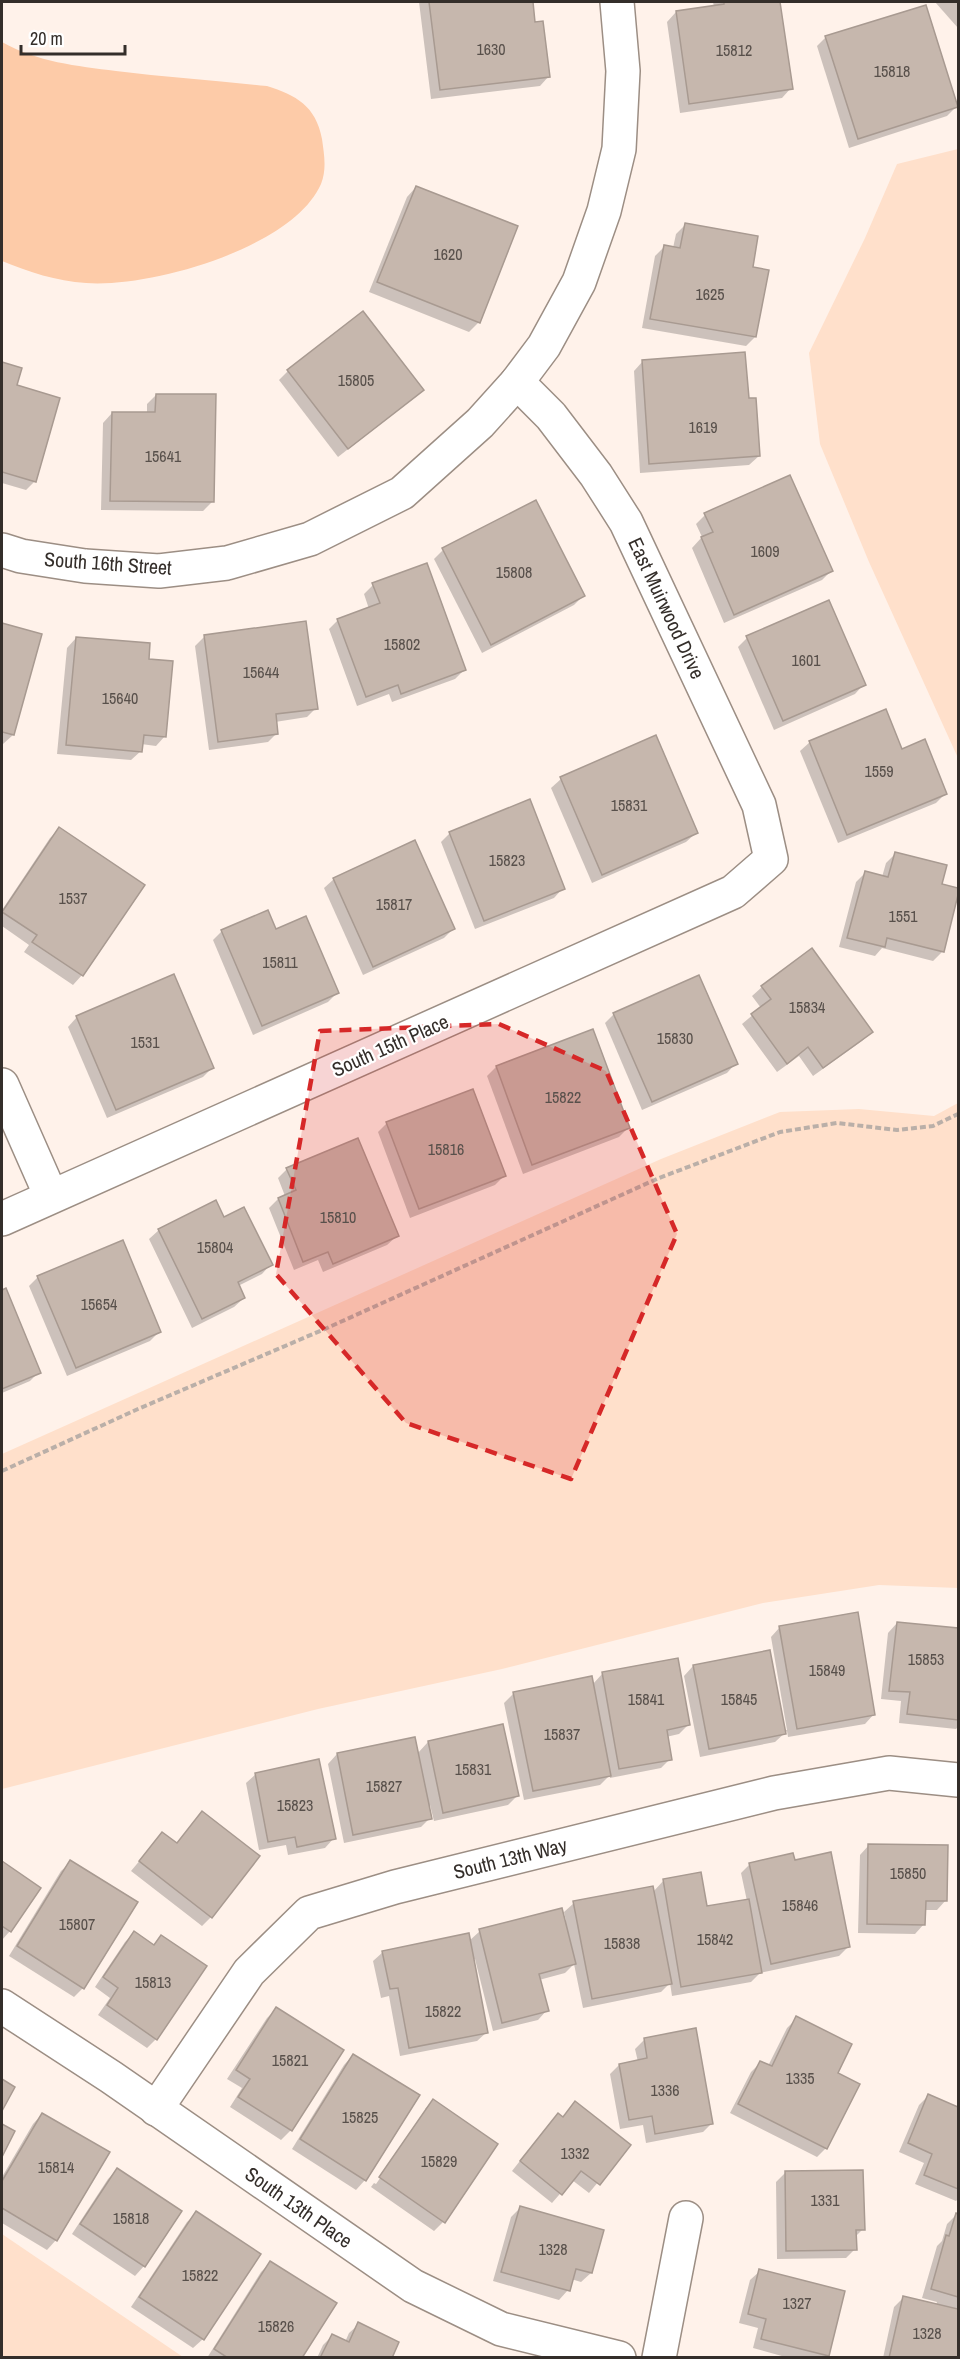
<svg xmlns="http://www.w3.org/2000/svg" width="960" height="2359" font-family="'Archivo Narrow',sans-serif">
<style>
.green{fill:#ffe0cb}
.water{fill:#fdcba8}
.shadow{fill:#0003}
.building{fill:#c6b7ad;stroke:#a89a91;stroke-width:1.5}
.lines{fill:none;stroke-linecap:round;stroke-linejoin:round}
.minor-casing{stroke:#9c8e84;stroke-width:36}
.path{stroke:#baafa8;stroke-width:4;stroke-dasharray:6 3;stroke-linecap:butt}
.minor{stroke:#fff;stroke-width:33}
.marked{fill:#d62828;fill-opacity:0.2;stroke:#d62828;stroke-width:4.5;stroke-dasharray:12 8;stroke-linejoin:round}
.labels{text-anchor:middle;dominant-baseline:central;stroke-width:4.5;stroke-linejoin:round;paint-order:stroke}
.number-label{font-size:16px;fill:#58504b}
.street-label{font-size:20px;fill:#342e2a;stroke:#fff}
</style>
<rect width="100%" height="100%" fill="#fff2ea"/>
<g class="green">
<polygon points="958,149 958,758 869,562 820,444 809,353 865,238 897,164"/>
<polygon points="958,1103 958,1588 879,1585 763,1603 502,1669 318,1709 2,1789 2,1454 661,1159 780,1112 859,1109 934,1116"/>
<polygon points="2,2234 183,2357 2,2357"/>
</g>
<path class="water" d="M2,42c35,20 75,24 114,29 50,6 101,10 151,15 29,9 49,20 55,53 2,15 5,30 -1,45 -28,64 -171,104 -235,99 -30,-2 -57,-11 -84,-22z"/>
<g class="shadow">
<polygon points="419,2 531,2 534,23 549,76 540,86 431,99"/>
<polygon points="713,2 778,2 791,88 782,98 680,113 667,22 676,12 714,7"/>
<polygon points="935,2 958,2 958,28"/>
<polygon points="826,37 957,106 947,116 849,148 817,46"/>
<polygon points="416,187 516,227 478,323 469,332 369,292 407,197"/>
<polygon points="685,225 751,268 755,337 746,346 642,328 655,256 664,247 673,248 676,234"/>
<polygon points="643,361 747,400 759,456 749,465 640,473 634,371"/>
<polygon points="2,363 20,369 15,386 35,481 26,490 2,483"/>
<polygon points="288,371 412,399 338,457 279,380"/>
<polygon points="156,395 212,502 203,511 101,510 103,423 112,413 147,413 147,404"/>
<polygon points="705,515 831,571 822,580 724,623 692,548 702,537 696,524"/>
<polygon points="443,550 583,596 574,605 482,653 434,559"/>
<polygon points="373,585 465,669 455,679 392,702 389,694 357,706 329,629 338,620 369,609 364,594"/>
<polygon points="2,624 40,635 13,735 3,744 2,743"/>
<polygon points="205,636 316,708 307,717 275,722 277,733 268,742 209,750 195,646"/>
<polygon points="76,638 148,660 165,736 156,746 141,744 141,751 131,760 57,754 67,648"/>
<polygon points="747,638 864,684 855,694 774,730 738,647"/>
<polygon points="655,737 696,833 686,842 592,883 551,788 561,779"/>
<polygon points="810,742 901,751 945,794 936,803 838,843 800,751"/>
<polygon points="59,829 143,885 82,975 73,985 24,952 29,945 2,926 2,910 50,838"/>
<polygon points="450,833 563,888 554,898 475,929 441,842"/>
<polygon points="895,854 941,885 958,890 942,952 933,961 882,948 875,956 839,947 856,882 865,873 882,877 886,863"/>
<polygon points="334,879 453,929 444,938 363,975 324,888"/>
<polygon points="222,931 275,931 337,993 328,1002 253,1035 213,940"/>
<polygon points="762,987 871,1032 862,1041 813,1076 799,1056 777,1072 742,1024 761,1008 752,996"/>
<polygon points="614,1014 736,1063 727,1073 642,1110 605,1023"/>
<polygon points="77,1017 212,1068 203,1077 107,1118 68,1027"/>
<polygon points="592,1031 628,1128 619,1137 523,1174 487,1076 496,1067"/>
<polygon points="387,1123 504,1176 495,1185 410,1218 378,1132"/>
<polygon points="287,1169 397,1236 387,1245 323,1272 318,1260 294,1270 269,1208 278,1199 285,1196 278,1178"/>
<polygon points="215,1202 223,1219 271,1264 262,1274 238,1286 244,1298 234,1307 192,1328 149,1239 159,1230"/>
<polygon points="38,1277 159,1332 150,1341 67,1376 29,1286"/>
<polygon points="5,1290 39,1372 30,1381 2,1393 2,1292"/>
<polygon points="897,1623 958,1630 958,1727 956,1729 899,1723 901,1701 881,1699 888,1633"/>
<polygon points="780,1627 874,1714 865,1724 788,1737 787,1731 775,1742 700,1757 684,1676 693,1666 784,1731 787,1730 771,1637"/>
<polygon points="603,1673 688,1725 679,1734 666,1737 670,1759 661,1768 610,1778 610,1775 600,1785 524,1800 504,1703 513,1694 592,1685"/>
<polygon points="428,1742 517,1796 508,1805 434,1821 430,1805 427,1805 430,1818 421,1827 344,1843 328,1764 337,1754 417,1754"/>
<polygon points="256,1774 334,1838 325,1848 288,1855 286,1845 259,1850 246,1783"/>
<polygon points="202,1813 211,1917 202,1926 131,1871 162,1834 176,1844"/>
<polygon points="869,1845 946,1900 937,1910 924,1910 924,1924 915,1934 858,1933 860,1855"/>
<polygon points="71,1862 83,1988 74,1997 9,1956 61,1871"/>
<polygon points="794,1862 849,1946 839,1956 760,1973 751,1982 672,1996 670,1983 661,1992 583,2008 574,1964 565,1973 539,1980 547,2010 538,2020 493,2031 475,1959 473,1960 487,2032 477,2041 400,2056 389,1996 381,1998 373,1961 383,1952 469,1941 480,1931 566,1921 564,1912 574,1903 653,1892 664,1880 705,1908 747,1901 741,1873 750,1864"/>
<polygon points="2,1863 39,1888 10,1931 2,1940"/>
<polygon points="134,1933 153,1945 162,1936 156,2039 147,2048 98,2015 110,1998 95,1987 125,1942"/>
<polygon points="276,2009 342,2051 291,2130 281,2140 230,2107 242,2088 227,2079 267,2018"/>
<polygon points="797,2018 836,2073 826,2148 817,2157 730,2113 751,2072 760,2063 768,2066 787,2028"/>
<polygon points="645,2039 712,2123 703,2132 646,2143 643,2125 620,2129 610,2074 619,2065 638,2062 635,2049"/>
<polygon points="353,2055 418,2096 365,2180 356,2190 292,2149 344,2065"/>
<polygon points="928,2096 958,2109 958,2199 956,2201 915,2184 924,2163 899,2152 919,2105"/>
<polygon points="433,2101 496,2145 443,2222 434,2231 371,2187 374,2183 376,2184 428,2109 425,2109"/>
<polygon points="575,2103 628,2146 589,2193 572,2180 552,2203 512,2171 549,2124 558,2115 562,2118"/>
<polygon points="42,2114 108,2153 56,2240 47,2250 2,2223 2,2177 33,2124"/>
<polygon points="117,2170 179,2211 144,2266 135,2276 72,2234 108,2179"/>
<polygon points="785,2173 863,2229 855,2237 855,2249 846,2258 777,2259 776,2182"/>
<polygon points="521,2207 591,2273 581,2282 571,2279 568,2290 559,2300 493,2281 511,2217"/>
<polygon points="197,2213 203,2339 193,2348 131,2307 187,2222"/>
<polygon points="956,2215 958,2215 958,2358 883,2358 894,2307 904,2297 936,2305 937,2302 922,2298 937,2246 942,2241 947,2224"/>
<polygon points="270,2263 301,2358 207,2358 261,2272"/>
<polygon points="760,2271 843,2292 826,2358 789,2358 753,2348 758,2328 739,2323 750,2280"/>
<polygon points="359,2324 390,2358 317,2358 323,2345 332,2336 345,2342 349,2333"/>
</g>
<g class="building">
<polygon points="429,2 533,2 535,22 543,21 550,77 440,90"/>
<polygon points="724,2 780,2 793,89 689,104 676,11 724,4"/>
<polygon points="926,5 958,107 858,139 825,36"/>
<polygon points="416,186 518,226 480,323 377,282"/>
<polygon points="685,223 758,236 753,267 769,270 756,337 650,319 664,245 680,248"/>
<polygon points="363,311 424,390 348,449 287,370"/>
<polygon points="745,352 749,398 756,398 760,456 649,464 642,360"/>
<polygon points="2,362 22,368 17,385 60,398 36,482 2,472"/>
<polygon points="156,394 216,394 214,502 110,501 112,412 155,412"/>
<polygon points="790,475 833,571 734,615 701,537 713,532 704,513"/>
<polygon points="536,500 585,596 491,645 442,548"/>
<polygon points="427,563 466,670 401,694 398,685 366,697 337,619 380,603 372,583"/>
<polygon points="829,600 866,685 783,721 746,636"/>
<polygon points="306,621 318,709 276,714 278,734 218,742 204,635"/>
<polygon points="2,623 42,634 14,735 2,732"/>
<polygon points="76,637 150,643 149,659 173,661 166,737 144,735 142,752 66,745"/>
<polygon points="886,709 902,749 925,739 947,794 847,835 809,741"/>
<polygon points="656,735 698,833 602,875 560,777"/>
<polygon points="530,799 565,889 484,921 449,832"/>
<polygon points="59,827 145,885 83,976 32,942 37,935 2,912"/>
<polygon points="415,840 455,929 373,967 333,878"/>
<polygon points="895,852 947,865 942,884 958,888 958,895 944,952 887,938 885,947 847,938 865,871 888,877"/>
<polygon points="268,910 276,929 306,916 339,993 262,1026 221,930"/>
<polygon points="812,948 873,1032 823,1068 808,1047 787,1064 751,1014 771,999 761,986"/>
<polygon points="174,974 214,1068 116,1110 76,1016"/>
<polygon points="699,975 738,1064 652,1102 613,1013"/>
<polygon points="593,1029 630,1128 532,1165 496,1066"/>
<polygon points="473,1089 506,1176 419,1209 386,1122"/>
<polygon points="358,1138 399,1236 333,1264 328,1252 303,1262 278,1198 296,1190 286,1168"/>
<polygon points="216,1200 224,1217 244,1207 273,1265 238,1282 245,1298 202,1319 158,1229"/>
<polygon points="123,1240 161,1332 76,1368 37,1276"/>
<polygon points="6,1288 41,1373 2,1389 2,1290"/>
<polygon points="858,1612 875,1715 797,1729 779,1626"/>
<polygon points="897,1622 958,1628 958,1720 907,1714 910,1692 889,1691"/>
<polygon points="770,1650 786,1734 709,1749 693,1665"/>
<polygon points="678,1658 690,1725 667,1730 672,1760 619,1769 602,1672"/>
<polygon points="592,1676 611,1776 533,1791 513,1692"/>
<polygon points="503,1724 519,1796 443,1813 428,1741"/>
<polygon points="415,1737 432,1819 353,1835 337,1753"/>
<polygon points="319,1759 336,1839 297,1847 295,1837 268,1842 255,1773"/>
<polygon points="202,1811 260,1856 212,1918 139,1861 162,1832 177,1843"/>
<polygon points="868,1844 948,1845 947,1901 926,1901 925,1925 867,1924"/>
<polygon points="831,1852 850,1947 771,1964 749,1863 793,1853 795,1860"/>
<polygon points="70,1860 138,1902 84,1989 17,1946"/>
<polygon points="2,1861 41,1888 11,1932 2,1926"/>
<polygon points="701,1872 707,1906 749,1899 762,1973 681,1987 663,1879"/>
<polygon points="653,1886 672,1984 592,1999 573,1901"/>
<polygon points="562,1908 576,1964 539,1974 549,2011 502,2023 479,1929"/>
<polygon points="134,1931 154,1945 161,1935 207,1966 157,2040 107,2005 118,1988 103,1977"/>
<polygon points="469,1933 488,2033 409,2048 398,1988 390,1989 382,1951"/>
<polygon points="276,2007 344,2050 292,2131 238,2097 250,2079 236,2070"/>
<polygon points="796,2016 852,2044 838,2073 860,2084 827,2149 738,2104 760,2061 772,2066"/>
<polygon points="696,2028 713,2124 655,2134 652,2116 629,2120 619,2064 647,2058 644,2038"/>
<polygon points="353,2054 420,2095 366,2181 300,2139"/>
<polygon points="2,2079 15,2087 2,2111"/>
<polygon points="928,2094 958,2107 958,2189 924,2175 932,2154 908,2143"/>
<polygon points="433,2099 498,2144 445,2223 379,2177"/>
<polygon points="575,2101 631,2145 600,2185 581,2171 562,2195 520,2161 558,2113 563,2117"/>
<polygon points="42,2113 110,2152 57,2241 2,2208 2,2181"/>
<polygon points="2,2124 15,2131 2,2157"/>
<polygon points="117,2168 182,2211 145,2267 80,2224"/>
<polygon points="863,2170 865,2230 856,2230 857,2250 786,2251 785,2171"/>
<polygon points="520,2206 604,2230 592,2273 576,2269 570,2291 501,2272"/>
<polygon points="196,2211 261,2254 204,2340 139,2297"/>
<polygon points="956,2213 958,2214 958,2297 931,2289 946,2235 949,2236"/>
<polygon points="270,2261 337,2303 302,2358 228,2358 214,2349"/>
<polygon points="759,2269 845,2291 829,2356 761,2339 766,2319 748,2314"/>
<polygon points="903,2296 958,2309 958,2358 889,2358"/>
<polygon points="358,2322 399,2342 392,2358 320,2358 332,2334 349,2342"/>
</g>
<g class="lines">
<defs>
<g id="minor">
<polyline points="2,550 21,556 85,566 159,571 227,563 310,539 402,493 480,423 517,382 544,346 579,282 604,211 619,149 623,71 617,2"/>
<polyline points="2,1085 51,1196"/>
<polyline points="2,1219 733,892 771,859 759,805 626,522 596,475 551,416 517,382"/>
<polyline points="2,2006 111,2077 413,2286 501,2329 619,2358"/>
<polyline points="156,2109 249,1972 309,1913 395,1887 774,1793 889,1773 958,1780"/>
<polyline points="659,2358 686,2218"/>
</g>
</defs>
<use href="#minor" class="minor-casing"/>
<polyline class="path" points="2,1471 138,1409 327,1328 659,1178 780,1132 837,1123 897,1130 933,1126 958,1114"/>
<use href="#minor" class="minor"/>
</g>
<path class="marked" d="M499,1024l107,47 71,163 -106,245 -165,-56 -130,-149 44,-243z"/>
<g class="labels">
<g class="number-label">
<text x="491" y="49">1630</text>
<text x="734" y="50">15812</text>
<text x="892" y="71">15818</text>
<text x="448" y="254">1620</text>
<text x="710" y="294">1625</text>
<text x="356" y="380">15805</text>
<text x="703" y="427">1619</text>
<text x="163" y="456">15641</text>
<text x="765" y="551">1609</text>
<text x="514" y="572">15808</text>
<text x="402" y="644">15802</text>
<text x="806" y="660">1601</text>
<text x="261" y="672">15644</text>
<text x="120" y="698">15640</text>
<text x="879" y="771">1559</text>
<text x="629" y="805">15831</text>
<text x="507" y="860">15823</text>
<text x="73" y="898">1537</text>
<text x="394" y="904">15817</text>
<text x="903" y="916">1551</text>
<text x="280" y="962">15811</text>
<text x="807" y="1007">15834</text>
<text x="675" y="1038">15830</text>
<text x="145" y="1042">1531</text>
<text x="563" y="1097">15822</text>
<text x="446" y="1149">15816</text>
<text x="338" y="1217">15810</text>
<text x="215" y="1247">15804</text>
<text x="99" y="1304">15654</text>
<text x="926" y="1659">15853</text>
<text x="827" y="1670">15849</text>
<text x="646" y="1699">15841</text>
<text x="739" y="1699">15845</text>
<text x="562" y="1734">15837</text>
<text x="473" y="1769">15831</text>
<text x="384" y="1786">15827</text>
<text x="295" y="1805">15823</text>
<text x="908" y="1873">15850</text>
<text x="800" y="1905">15846</text>
<text x="77" y="1924">15807</text>
<text x="715" y="1939">15842</text>
<text x="622" y="1943">15838</text>
<text x="153" y="1982">15813</text>
<text x="443" y="2011">15822</text>
<text x="290" y="2060">15821</text>
<text x="800" y="2078">1335</text>
<text x="665" y="2090">1336</text>
<text x="360" y="2117">15825</text>
<text x="575" y="2153">1332</text>
<text x="439" y="2161">15829</text>
<text x="56" y="2167">15814</text>
<text x="825" y="2200">1331</text>
<text x="131" y="2218">15818</text>
<text x="553" y="2249">1328</text>
<text x="200" y="2275">15822</text>
<text x="797" y="2303">1327</text>
<text x="276" y="2326">15826</text>
<text x="927" y="2333">1328</text>
</g>
<g class="street-label">
<text transform="translate(108 563) rotate(4)">South 16th Street</text>
<text transform="translate(667 608) rotate(65)">East Muirwood Drive</text>
<text transform="translate(390 1045) rotate(-24)">South 15th Place</text>
<text transform="translate(510 1858) rotate(-14)">South 13th Way</text>
<text transform="translate(299 2207) rotate(35)">South 13th Place</text>
</g>
</g>
<rect width="960" height="2359" fill="none" stroke="#342e2a" stroke-width="6"/>
<path d="M21 45v9h104v-9" fill="none" stroke="#342e2a" stroke-width="3"/>
<text x="30" y="45" font-size="18" fill="#342e2a" stroke="#ffffff" stroke-width="4.5" paint-order="stroke">20 m</text>
</svg>
